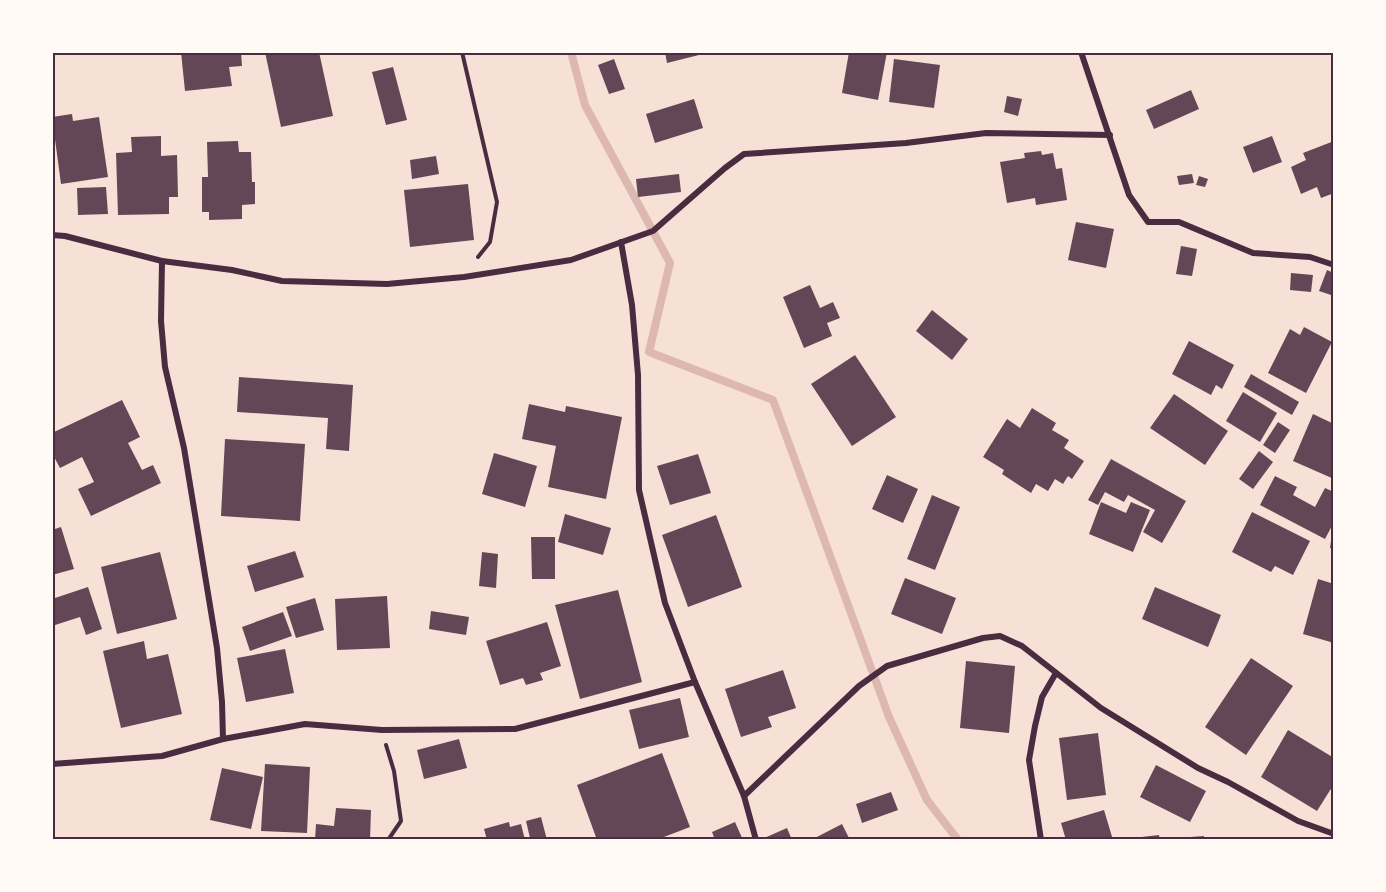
<svg xmlns="http://www.w3.org/2000/svg" width="1386" height="892" font-family="'Varela Round',sans-serif">
<style>
.lines{fill:none;stroke-linecap:round;stroke-linejoin:round}
.stream{stroke:#dcb8b0;stroke-width:8}
.building{fill:#644757}
.path{stroke:#4a2c40;stroke-width:4}
.minor{stroke:#4a2c40;stroke-width:6}
.neatline{fill:none;stroke:#4a2c40;stroke-width:2}
</style>
<rect width="100%" height="100%" fill="#f7e1d7"/>
<g class="lines">
<polyline class="stream" points="571,52 585,105 670,263 649,352 773,400 889,717 927,800 958,840"/>
</g>
<g class="building">
<polygon points="181,52 241,52 242,66 229,67 232,86 185,91"/>
<polygon points="265,52 319,52 333,116 281,127"/>
<polygon points="665,52 707,52 707,53 667,63"/>
<polygon points="849,52 887,52 878,100 842,93"/>
<polygon points="614,59 625,89 609,94 598,65"/>
<polygon points="894,59 940,65 934,108 889,102"/>
<polygon points="393,67 407,120 386,125 372,72"/>
<polygon points="1191,90 1199,109 1154,129 1146,110"/>
<polygon points="1007,96 1022,99 1018,116 1004,112"/>
<polygon points="694,99 703,128 655,143 646,114"/>
<polygon points="72,114 73,121 99,117 108,177 61,184 52,117"/>
<polygon points="161,136 161,156 177,155 178,197 169,197 169,214 118,215 116,153 132,152 131,137"/>
<polygon points="1272,136 1282,162 1253,173 1243,147"/>
<polygon points="238,141 239,152 251,152 252,182 255,182 255,204 242,205 242,219 209,220 209,212 202,212 202,177 208,177 207,142"/>
<polygon points="1334,141 1334,193 1321,198 1317,187 1301,194 1291,167 1306,160 1303,153"/>
<polygon points="1041,151 1042,155 1053,153 1056,169 1062,168 1067,200 1036,205 1035,198 1007,203 1000,162 1025,158 1024,153"/>
<polygon points="436,156 439,174 412,179 410,160"/>
<polygon points="679,174 681,192 638,197 636,179"/>
<polygon points="1192,174 1194,183 1179,185 1177,176"/>
<polygon points="1199,176 1208,179 1205,187 1196,185"/>
<polygon points="468,184 474,240 410,247 404,190"/>
<polygon points="106,187 108,214 78,215 77,188"/>
<polygon points="1076,222 1114,229 1106,268 1068,260"/>
<polygon points="1181,246 1197,249 1192,276 1176,274"/>
<polygon points="1327,270 1334,273 1334,296 1319,291"/>
<polygon points="1291,273 1313,275 1311,292 1290,290"/>
<polygon points="810,285 820,308 833,302 840,318 827,323 832,336 804,348 783,297"/>
<polygon points="932,310 968,339 952,360 916,331"/>
<polygon points="1304,327 1332,342 1306,393 1268,373 1290,329 1300,335"/>
<polygon points="1189,341 1234,365 1222,389 1216,385 1211,395 1172,374"/>
<polygon points="855,355 896,417 852,446 811,384"/>
<polygon points="1251,374 1299,402 1292,415 1244,387"/>
<polygon points="239,377 353,385 349,451 326,449 328,418 237,412"/>
<polygon points="1243,392 1277,413 1260,442 1226,421"/>
<polygon points="1174,394 1228,431 1205,465 1150,428"/>
<polygon points="122,400 140,437 128,443 142,470 153,465 161,483 91,516 78,489 94,482 82,457 60,468 52,453 52,433"/>
<polygon points="529,404 565,412 566,406 622,417 606,499 548,487 556,446 522,439"/>
<polygon points="1032,408 1056,423 1052,430 1069,440 1064,448 1084,461 1072,479 1068,476 1063,484 1055,479 1048,491 1036,484 1031,493 1002,474 1004,470 983,457 1007,419 1020,428"/>
<polygon points="1313,414 1334,424 1334,479 1293,461"/>
<polygon points="1278,422 1290,430 1275,453 1263,445"/>
<polygon points="225,439 305,444 300,521 221,516"/>
<polygon points="1259,451 1273,462 1253,489 1239,479"/>
<polygon points="494,453 537,466 525,507 482,494"/>
<polygon points="698,454 711,493 670,505 657,466"/>
<polygon points="1111,459 1186,501 1162,543 1143,532 1155,510 1128,495 1124,502 1105,492 1098,505 1088,500"/>
<polygon points="887,475 918,489 903,523 872,509"/>
<polygon points="1275,476 1297,487 1293,495 1315,507 1325,488 1334,492 1334,522 1325,539 1260,505"/>
<polygon points="932,495 960,507 935,570 907,559"/>
<polygon points="1101,502 1126,513 1131,502 1150,510 1133,552 1089,534"/>
<polygon points="1252,512 1310,541 1293,575 1275,566 1271,572 1232,552"/>
<polygon points="565,514 611,528 603,555 558,542"/>
<polygon points="716,515 742,587 688,607 662,535"/>
<polygon points="61,527 74,569 52,575 52,530"/>
<polygon points="1332,534 1334,534 1334,549 1330,548"/>
<polygon points="531,537 555,537 555,579 532,579"/>
<polygon points="295,551 304,577 255,592 247,566"/>
<polygon points="160,552 177,619 117,634 101,567"/>
<polygon points="482,552 498,554 496,588 479,586"/>
<polygon points="905,578 956,598 942,634 891,614"/>
<polygon points="1318,579 1334,584 1334,643 1303,634"/>
<polygon points="88,587 102,629 86,635 80,617 52,626 52,599"/>
<polygon points="1155,587 1221,615 1208,647 1142,619"/>
<polygon points="618,590 642,682 580,699 555,605"/>
<polygon points="387,596 390,648 337,650 335,599"/>
<polygon points="315,598 324,630 296,638 286,607"/>
<polygon points="431,611 469,617 466,635 429,629"/>
<polygon points="283,612 292,636 250,651 242,627"/>
<polygon points="547,622 561,666 540,673 543,680 526,685 523,678 500,685 486,641"/>
<polygon points="144,641 147,659 168,654 182,714 121,728 103,651"/>
<polygon points="285,649 294,693 246,702 237,658"/>
<polygon points="1251,658 1293,686 1246,755 1205,727"/>
<polygon points="966,661 1015,666 1009,733 960,728"/>
<polygon points="783,670 796,708 768,717 772,727 741,737 725,689"/>
<polygon points="680,698 689,737 639,749 629,710"/>
<polygon points="1288,730 1334,758 1334,784 1317,811 1261,777"/>
<polygon points="1098,733 1106,795 1067,800 1059,738"/>
<polygon points="459,739 467,768 424,779 417,750"/>
<polygon points="662,753 690,827 656,840 597,840 577,785"/>
<polygon points="265,764 310,767 307,833 261,831"/>
<polygon points="1156,765 1206,791 1190,822 1140,797"/>
<polygon points="222,768 263,777 251,829 210,820"/>
<polygon points="891,792 898,810 862,823 856,804"/>
<polygon points="336,808 371,810 370,840 315,840 316,824 334,826"/>
<polygon points="1104,810 1113,840 1066,840 1061,823"/>
<polygon points="541,817 547,840 535,840 535,837 530,838 526,821"/>
<polygon points="509,822 510,827 521,824 525,840 487,840 484,829"/>
<polygon points="735,822 743,840 715,840 712,832"/>
<polygon points="842,824 850,840 811,840"/>
<polygon points="787,828 792,840 760,840"/>
<polygon points="1159,835 1160,840 1133,840 1133,838"/>
<polygon points="1204,836 1204,840 1190,840 1190,837"/>
</g>
<g class="lines">
<g class="path">
<polyline points="462,52 497,202 490,242 478,257"/>
<polyline points="386,745 394,771 401,821 388,840"/>
</g>
<g class="minor">
<polyline points="1081,52 1129,195 1148,222 1179,222 1253,253 1310,257 1334,265"/>
<polyline points="52,235 65,236 162,261 232,270 282,281 387,284 464,277 571,260 653,231 725,168 744,154 906,143 986,133 1110,135"/>
<polyline points="621,242 632,305 638,375 639,490 665,603 695,682"/>
<polyline points="162,261 161,321 165,367 184,448 217,648 222,702 223,739"/>
<polyline points="52,764 162,756 223,739 305,724 382,730 515,729 695,682 744,796 756,840"/>
<polyline points="744,796 859,686 887,666 983,638 1000,636 1022,646 1101,708 1198,768 1228,782 1298,821 1334,834"/>
<polyline points="1041,840 1029,760 1035,726 1042,697 1056,673"/>
</g>
</g>
<rect width="1386" height="892" fill="none" stroke="#fffaf5" stroke-width="108"/>
<rect x="54" y="54" width="1278" height="784" class="neatline"/>
</svg>
